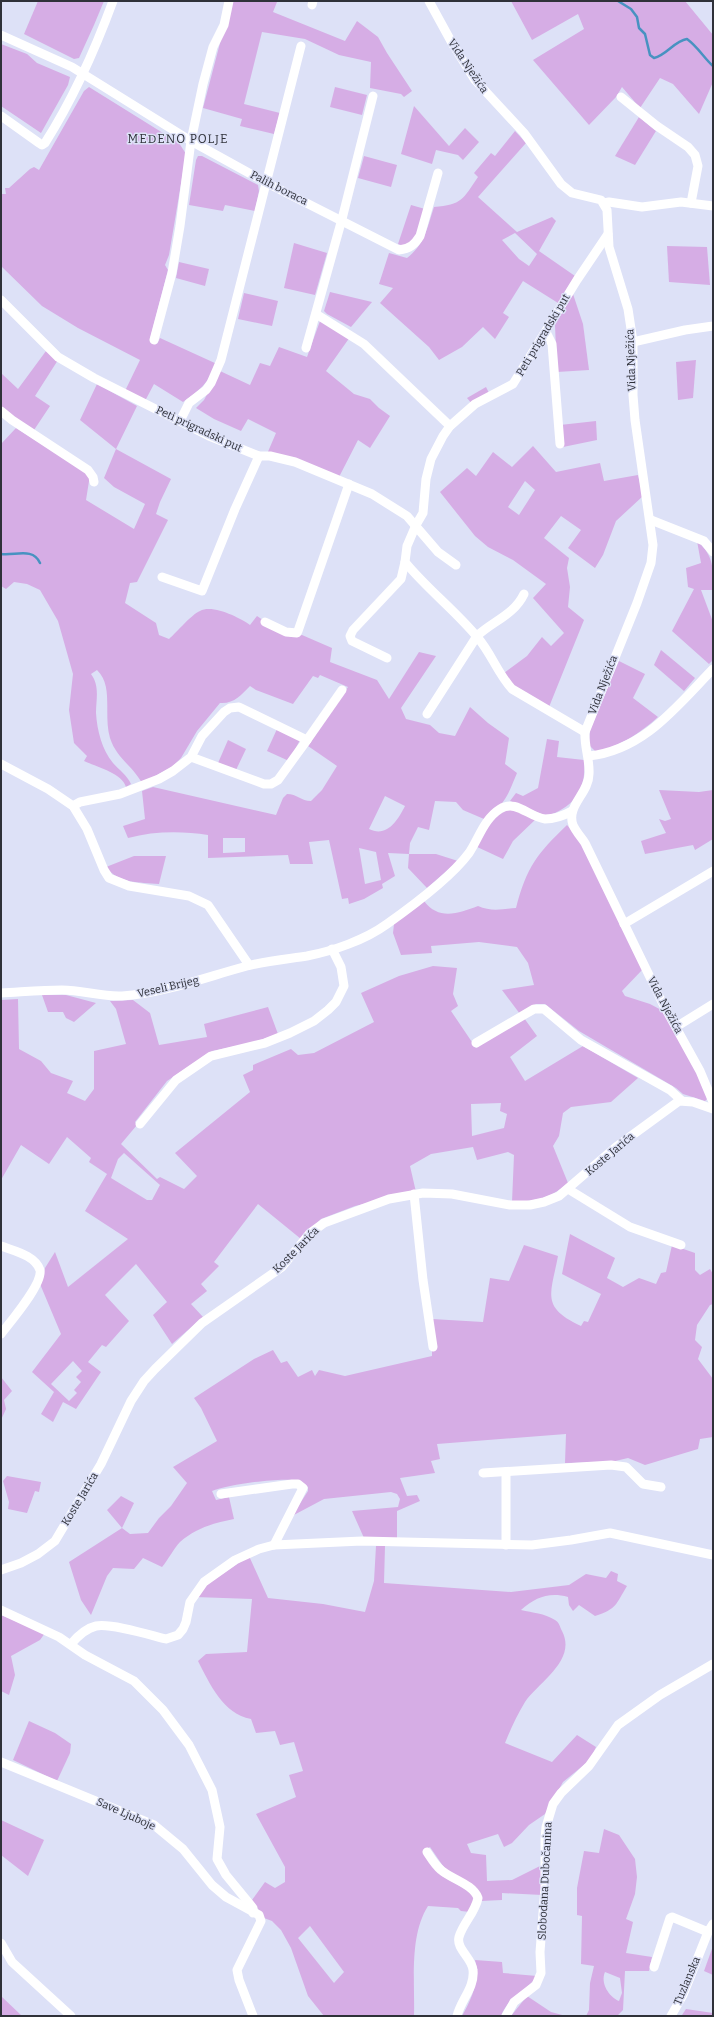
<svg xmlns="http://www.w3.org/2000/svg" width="714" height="2017" font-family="Bitter,serif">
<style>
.green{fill:#d6ade5;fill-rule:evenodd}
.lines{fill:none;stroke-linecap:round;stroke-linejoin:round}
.stream{stroke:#4892c1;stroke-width:2.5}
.minor{stroke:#fff;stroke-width:9}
.labels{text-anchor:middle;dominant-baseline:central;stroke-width:3;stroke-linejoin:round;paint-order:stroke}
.street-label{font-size:11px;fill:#2f3139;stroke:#dde1f7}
.neighbourhood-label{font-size:12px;letter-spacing:1px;fill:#2f3139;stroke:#dde1f7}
</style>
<rect width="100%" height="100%" fill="#dde1f7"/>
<g class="green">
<polygon points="38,1 104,1 94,25 79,58 74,59 24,34"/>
<polygon points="231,1 274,1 277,2 273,12 345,41 357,21 378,37 387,53 412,91 404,97 401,94 370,88 371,62 339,55 305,39 262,32 244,104 280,113 274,134 240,126 242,119 203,108"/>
<polygon points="511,1 685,1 713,35 713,82 699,114 673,84 660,78 640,108 622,87 616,97 589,125 533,60 584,29 578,14 532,40"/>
<polygon points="1,44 27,54 37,63 70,77 68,85 41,133 1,106"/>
<path d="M89,87l90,56 7,11 -17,101 -4,10 3,5 -18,69 7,5 3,-6 57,26c-9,19 -17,26 -34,38l-29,-18 -9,17 -20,-10 15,-31 -62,-32 -36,-22 -41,-40v-72h5l-1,-6h4l21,-19 4,-2 5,3 45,-79z"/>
<polygon points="335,87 367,95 362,115 330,107"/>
<polygon points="414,106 449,146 465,128 479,142 463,160 458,155 436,150 432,164 401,154"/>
<polygon points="639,117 656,131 635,165 615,156"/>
<path d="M515,131l11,12 -48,54 39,35 35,-15 4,4 -17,30 36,25 -17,27 -35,-22 -20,32 6,4 -14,22 -12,-12 -21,20 -23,13 -10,-13 -49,-44 13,-15 -14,-4 10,-31 18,5c18,-14 20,-30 27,-51 28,-2 29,-8 44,-30l-4,-4 17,-20 4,3zM515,233l22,21 -8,12 -10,-7 -17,-19z"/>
<polygon points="198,156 202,156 258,185 259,191 255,211 225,205 223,211 189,205 196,160"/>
<polygon points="364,156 397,165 391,187 358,178"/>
<polygon points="411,205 425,209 415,240 404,246 398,244"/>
<polygon points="294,243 327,253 315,295 284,288"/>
<polygon points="667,246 707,247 710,285 669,282"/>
<polygon points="179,262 209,269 205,286 176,278"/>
<polygon points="330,292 372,302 351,327 327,314 324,311"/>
<polygon points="244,293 278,301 272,326 238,319"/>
<polygon points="573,294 583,324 589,370 557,372 555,325"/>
<polygon points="320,321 350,337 326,371 354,394 370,399 379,408 390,416 370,448 358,440 339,477 267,454 276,433 248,419 241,431 214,419 196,408 204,400 220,371 250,385 260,363 270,366 279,347 307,357"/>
<polygon points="46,351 58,360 35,396 50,406 34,430 15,419 1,406 1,373 18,389"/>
<polygon points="696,360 693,398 678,400 676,362"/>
<path d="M97,384l40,22 -21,43 55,30 -11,23 -4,12 12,6 -31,62 -7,1 -5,20 31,20 3,12 10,4c8,-7 23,-25 31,-28 13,-7 40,7 50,14l7,-9 28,19 8,2 9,-2 30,13 -2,14 47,18 12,19 30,-47 17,4 -35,52 5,11 24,6 9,8 16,3 15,-29 18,16 21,15 -4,26 12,9c-10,24 -11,30 -33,46l-21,-9 -7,-8 -21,-1 -6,29 -11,-3 -8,16 -1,11h27l22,7 -31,27 -19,-20 1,-14 -21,-1 7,23 -13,8 1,4 -19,11 -15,5 -1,-6 -6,1 -13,-59 -20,2 4,22h-23l-2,-9 -80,3v-23c-26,-4 -54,-4 -80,3l-5,-12 22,-7 -3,-28 11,-4 123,28 7,-17 4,-4c10,0 14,7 24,7l11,-11 15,-24 -29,-20 40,-59 -28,-12 -2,3 -5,-2 -20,28 -37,-14 -6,-4c-9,9 -16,18 -30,17l-23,28 -16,27 -9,9 -30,16c-11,-19 -25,-24 -32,-45 -7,-24 4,-52 -13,-68l-6,4c9,12 5,25 5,39 1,17 6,37 17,50 6,7 14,12 18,21l-5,3c-4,-14 -29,-20 -42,-26l3,-5 -13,-13 -5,-33 4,-36 -15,-53 -18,-31 -13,-6 -13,-2 -8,7 -5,-3v-142l15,-16 74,47 -4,25 48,29 11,-25 -31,-17 -10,-9 12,-29 -36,-29zM385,796l20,10c-7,14 -18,32 -36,23zM223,838h22v14l-22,1zM359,848l17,4 5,28 -16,4z"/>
<polygon points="486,387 489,393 472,404 467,398"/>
<polygon points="596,421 597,440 563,447 560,425"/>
<path d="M533,446l23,26 44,-9 4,18 34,-6 5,21 -27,25 -13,34 -8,13 -27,-20 13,-18 -20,-14 -17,22 25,20 -2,10 3,19 -2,20 16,13 -35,87 -36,-20 -9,-14 23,-17 15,-19 9,9 13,-13 -31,-35 13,-14 -33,-24 -25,-13 -13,-11 -35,-44 27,-24 9,8 17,-24 19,15zM525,481l10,9 -16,25 -11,-8z"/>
<path d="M697,541c17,15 16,26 16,49h-12l12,32v38l-4,4 -37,-33 22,-42 -6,-2 -2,-19 15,-5z"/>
<polygon points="661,650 695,678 684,691 654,665"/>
<path d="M619,661l26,13 -12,24 25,19c-19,17 -38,29 -62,35l-7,-7 1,-15z"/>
<polygon points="277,729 300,740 289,761 267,751"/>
<path d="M547,739l12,2 -2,16 27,3c3,28 -10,48 -38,56l-36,-15 6,-8 7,3 15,-8z"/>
<polygon points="228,740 246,749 236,770 218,763"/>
<polygon points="659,790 699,792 713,790 713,839 695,850 693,845 645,854 641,841 666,833 659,819 665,821 671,819"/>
<polygon points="508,807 537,818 513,841 503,859 475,846 487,824"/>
<path d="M567,825l14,16 62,128 -21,22 3,5 25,8 15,8 45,84 -5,5 -22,-7 -7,-6 -97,-57 -34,-27h-9l-16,10 -18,-24 32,-5 -6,-22 -11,-16 -38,-5 -48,4 1,7 -31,2 -8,-22 1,-9 30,-23c15,20 35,12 54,5 13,6 25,3 38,2 11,-42 21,-54 51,-83z"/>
<path d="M134,856h32l-7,28c-20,-2 -40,0 -53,-17z"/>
<path d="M433,966l24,2 -4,26 5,12 -7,5 25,37 48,-30 13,18 -27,21 15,24 58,-35 55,32 -27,24 -40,5 -8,6 -4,23 -6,10 15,37c-18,16 -32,18 -56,19l2,-47 -6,-3 -31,8 -4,-13 -42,7 -21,12 6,26 -61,14 -34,13 -20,20 -43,-35 -44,58 5,4 -18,18 6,7 -16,13 12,13 -31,27 -19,-29 14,-13 -31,-38 -31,31 24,26 -23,26 -4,-2 -14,17 13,10 -25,37 -13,-7 -10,20 -12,-8 13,-22 -22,-20 29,-38 -21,-50 5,-16 10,-16 13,35 60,-48 -43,-28 22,-37 -18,-12 2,-4 -24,-21 -18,27 -28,-19 -20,35v-180l17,-1 1,50 22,12 10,12 22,8 -6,12 18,8 9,-12v-38l32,-7 -10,-35 -6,-8 23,-1 17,13 9,32 48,-8 -3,-13 64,-17 10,27 -27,9 -39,8 -45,30 -32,41 2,3 -16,19 36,35 3,-2 24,12 13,-13 -22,-23 75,-61 -7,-17 10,-5v-5l38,-16 7,6 16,-2 60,-31 -13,-29 38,-17zM501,1103l-1,8 7,3 -3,14 -32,8 -1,-32zM124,1153l36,32 -8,15h-5l-36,-22 7,-19zM73,1361l9,10 -6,6 5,5 -7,8 3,3 -8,8 -18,-17z"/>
<polygon points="42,995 66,995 96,1003 74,1022 66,1018 63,1012 48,1012"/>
<path d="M570,1234l45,24 -8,20 16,9 16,-9 17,6 5,-11 5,-1 6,-27 23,8v17l5,5 10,-6 3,5v30l-3,1 -13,20 -2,15 7,7 -4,12 15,20v58l-13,2 -2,10 -53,16 -17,-7 -17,4 -46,1 1,-29 -129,10 3,15 -9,2 4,12 -35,5 7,18 10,-1 3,6 -23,10v27h-33l-12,-27 46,-4 2,-8 -3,-5 -6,-2 -67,7 -32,17 16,-25v-4c-6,-3 -11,-7 -17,-7 -15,-2 -65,5 -79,11l4,9 13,-3 5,22c-20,4 -38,9 -54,23 -6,6 -12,18 -18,25l-19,-9 -9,11 -21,-1 -6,8 -16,39 -10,-15 -12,-38 53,-34 -15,-18 14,-14 13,7 -12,25 8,6 18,-1 11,-15 12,-12 16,-23 -14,-16 44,-26 -16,-33 -7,-10 60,-39 19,-9 8,13 6,-2 11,16 14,-7 3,6 4,-6 26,6 87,-20v-37l51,3 7,-44 19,3 15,-36 34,11c-7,38 -18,51 23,70l3,-5 4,1 13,-28 -39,-20z"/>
<polygon points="1,1377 12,1391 4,1400 6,1409 1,1420"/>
<polygon points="7,1476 41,1482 39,1492 35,1491 27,1513 8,1509 9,1502 3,1481"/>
<path d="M376,1546h9l-1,37 127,9 58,-7 17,-11 20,4 5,-7 7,3 -1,7 10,5c-11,18 -10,23 -32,30l-16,-11 -6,6 -4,-6 -1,-8c-19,-5 -32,0 -47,13 12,3 23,3 34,10 4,2 5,7 7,11 15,29 -22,50 -37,71 -8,13 -14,26 -20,41l47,19 25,-27 19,12 -6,13 -27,22 -18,32 -16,11 -17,18 -8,4 -6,-13 -31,10 4,9 15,2 1,26 25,-1 30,-15v30l-40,-2v7l-21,1 -38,-35 -13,-19 -6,4 18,25 25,14 6,6 1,6 -4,10 -9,-1 -3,-3 -30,-2c-19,30 -13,75 -14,110h-90l-16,-20 -17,-48 -10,-18 -9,-9 -8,-3 -12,-18 13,-18 10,6 10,-6v-15l-29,-53 40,-17 -7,-22 14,-4 -9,-29 -14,3 -5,-14 -19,2 -5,-14c-28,-5 -41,-35 -53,-58l8,-7 41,-2 5,-53 -57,-2 11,-12 43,-29 19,42 55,6 42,8 9,-31zM310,1926l34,46 -10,11 -36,-45z"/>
<polygon points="1,1615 45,1633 40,1640 11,1656 15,1675 9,1695 1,1691"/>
<polygon points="29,1721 55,1733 71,1744 70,1753 57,1781 13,1760"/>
<polygon points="1,1820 44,1840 28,1876 1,1855"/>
<path d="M604,1829l15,6 16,24 2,18 -2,17 -9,25 7,3 -7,31 26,4 -3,14h-24l-2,39 -6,6h-31l3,-6 1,-27 4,-17 -13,-2 1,-48 -5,-1v-27l7,-37 15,2zM605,1972l15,6 2,15 -3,8c-10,-4 -19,-18 -14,-29z"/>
<polygon points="713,1946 713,1975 704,1971"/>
<path d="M475,1960l27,2 1,11 34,3c-11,16 -29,21 -36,40h-39c10,-18 18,-36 13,-56z"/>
<polygon points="1,1996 22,2016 1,2016"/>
<polygon points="527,1996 551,2012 566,2016 511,2016"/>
<polygon points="686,2009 713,2013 713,2016 682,2015"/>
</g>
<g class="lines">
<g class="stream">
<path d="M618,1l13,8 6,8 2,11 6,6 5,21 4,3c13,-3 20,-17 33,-19 11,8 17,19 26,27"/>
<path d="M1,554c14,2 32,-7 39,9"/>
</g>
<g class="minor">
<path d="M429,1l23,42 23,37 49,53 37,51 11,9 29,7 6,10 2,37 19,62 5,33v53l2,25 18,125 -2,18 -14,40 -52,129c-1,14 5,28 4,42 0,19 -23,32 -16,51 3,7 9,13 12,18l78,161 37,67 13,31"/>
<polyline points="312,5 313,1"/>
<path d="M1,35l71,32 119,74 76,42 132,67c11,-1 16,-6 21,-14l18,-63"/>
<polyline points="621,97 657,126 688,147 695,155 698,166 691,203"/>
<path d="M1,116l38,27 3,2 3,-2c28,-44 50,-93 68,-142"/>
<polyline points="604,203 609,202 642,207 681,202 713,206"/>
<polyline points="1,300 58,357 94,378 209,436 259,456 270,456 295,462 372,494 407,516 438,552 456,565"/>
<polyline points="316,314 364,344 450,426"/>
<polyline points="546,332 552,344 560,444"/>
<polyline points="154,340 172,273 180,226 191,141 203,84 213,47 224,25 229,1"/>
<polyline points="633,342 685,330 713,326"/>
<polyline points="306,348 342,219 373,96"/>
<polyline points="1,411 12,420 88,470 93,477 94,482"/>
<polyline points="180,421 189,403 206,390 211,383 221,360 301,46"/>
<polyline points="651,520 704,541 713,552"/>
<polyline points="162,577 202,591 235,509 259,456"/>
<polyline points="265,622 286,632 297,633 298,631 349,484"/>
<polyline points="387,658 352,641 350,636 353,630 401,579 405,562"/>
<path d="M427,714l50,-78c16,-15 37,-21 47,-42"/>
<path d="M585,732l-73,-43c-14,-15 -21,-36 -34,-51 -22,-27 -51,-49 -73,-76l2,-16 9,-21 7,-12 3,-34 5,-20 12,-23 7,-10 25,-22 38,-20 64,-104 31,-46"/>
<polyline points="307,740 342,690"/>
<path d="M589,756c55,-6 88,-50 124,-87"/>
<polyline points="1,764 48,789 73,806 87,829 104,870 109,878 129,886 189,896 208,905 249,965"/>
<polyline points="73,806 80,802 120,794 159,779 173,771 191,757 202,736 224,712 230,708 239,707 307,740 278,780 271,784 264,784 191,757"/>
<polyline points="624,924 713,871"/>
<path d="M1,993c20,-1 41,-3 61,-3 20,0 40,7 60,6 43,-3 84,-19 125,-30 19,-5 40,-7 60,-10 26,-5 58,-16 80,-32 24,-17 65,-48 82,-71 10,-15 15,-34 31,-44 16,-10 29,8 45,10 10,0 18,-3 27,-8"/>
<polyline points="676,1027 713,1004"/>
<polyline points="476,1043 534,1009 544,1009 581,1040 670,1090 681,1100"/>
<polyline points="140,1124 176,1080 211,1056 265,1043 290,1033 314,1021 328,1010 336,1002 344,986 341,967 332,949"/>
<polyline points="568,1189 630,1227 681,1245"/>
<polyline points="414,1194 423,1280 433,1347"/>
<path d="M1,1246c13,5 34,9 39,24 3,14 -30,52 -39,64"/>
<polyline points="506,1472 506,1545"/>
<polyline points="483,1473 611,1465 626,1467 643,1484 661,1487"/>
<polyline points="221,1494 292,1484 298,1484 303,1488 274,1545"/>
<polyline points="1,1570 21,1563 38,1554 55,1541 101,1464 131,1401 144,1381 155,1369 202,1323 282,1267 309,1234 324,1223 389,1199 423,1193 452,1194 510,1205 530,1205 544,1202 559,1196 616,1147 679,1101 693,1102 713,1109"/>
<polyline points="1,1610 59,1637 85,1655 134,1681 163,1710 189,1745 212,1790 220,1827 217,1859 226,1875 253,1908 253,1913"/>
<path d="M71,1644c6,-7 16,-16 25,-18 15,-3 54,9 70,13l12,-4 5,-6 3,-7 4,-20 14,-20 31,-22 24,-11 15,-4 88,-4 170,4 39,-5 39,-7 103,22"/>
<polyline points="1,1762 154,1825 183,1849 212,1885 226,1897 259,1915 261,1921 237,1970 239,1980 253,2016"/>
<path d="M427,1852c4,6 8,13 14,18 10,9 32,14 37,28 -3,15 -15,25 -19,39 -3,12 13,21 14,33 2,17 -12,30 -16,46"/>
<polyline points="1,1943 12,1962 71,2016"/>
<polyline points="654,1967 670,1918 672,1917 708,1932"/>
<polyline points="506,2016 514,2002 536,1985 541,1973 540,1952 545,1887 545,1839 546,1827 553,1804 561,1793 589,1766 618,1725 660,1695 713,1664"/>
<polyline points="671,2016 683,1995 708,1932 713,1924"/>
</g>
</g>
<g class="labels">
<g class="street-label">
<text transform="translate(468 66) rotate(56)">Vida Nježića</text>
<text transform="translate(279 188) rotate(27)">Palih boraca</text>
<text transform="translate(543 335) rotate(-59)">Peti prigradski put</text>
<text transform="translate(631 360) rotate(-92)">Vida Nježića</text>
<text transform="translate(199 429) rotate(25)">Peti prigradski put</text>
<text transform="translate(603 685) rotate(-69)">Vida Nježića</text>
<text transform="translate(168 987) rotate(-13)">Veseli Brijeg</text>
<text transform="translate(665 1005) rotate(62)">Vida Nježića</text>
<text transform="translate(610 1154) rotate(-40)">Koste Jarića</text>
<text transform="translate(296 1250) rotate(-45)">Koste Jarića</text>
<text transform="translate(80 1499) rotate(-59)">Koste Jarića</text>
<text transform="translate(126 1814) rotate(24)">Save Ljuboje</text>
<text transform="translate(545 1881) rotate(-87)">Slobodana Dubočanina</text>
<text transform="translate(687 1981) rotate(-67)">Tuzlanska</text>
</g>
<g class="neighbourhood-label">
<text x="178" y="139">MEDENO POLJE</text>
</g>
</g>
<rect width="714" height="2017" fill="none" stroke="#2f3139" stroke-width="4"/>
</svg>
